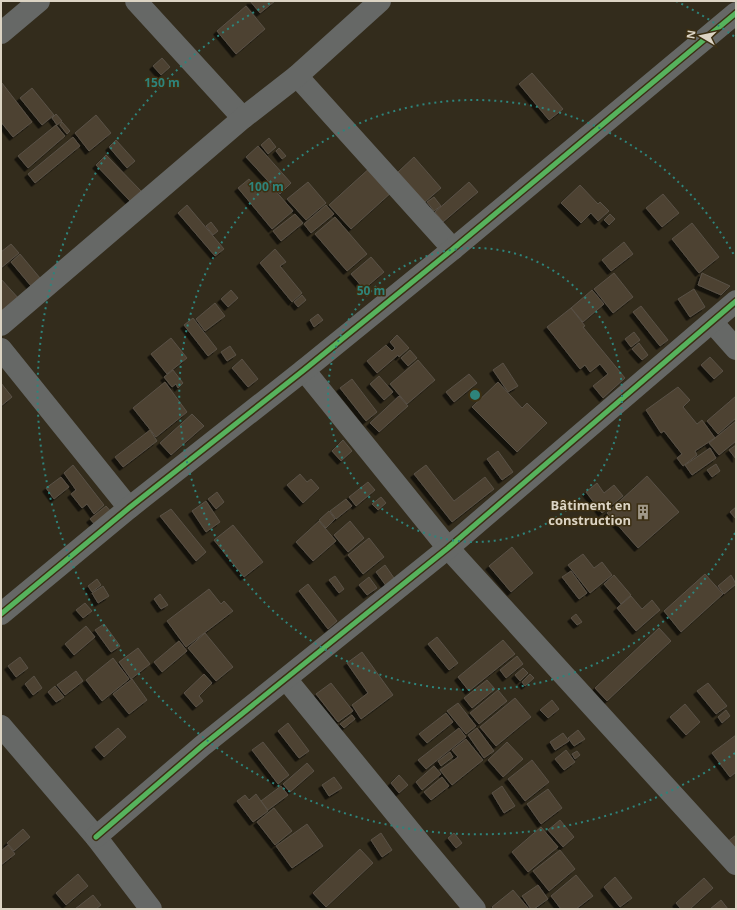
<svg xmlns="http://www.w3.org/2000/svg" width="737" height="910" font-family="'Open Sans',sans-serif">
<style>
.building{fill:#4e4333;stroke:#595146;filter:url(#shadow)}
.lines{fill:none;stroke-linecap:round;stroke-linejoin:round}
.street{stroke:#666866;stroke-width:22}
.cycleway-casing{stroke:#3c2f13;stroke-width:8}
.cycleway{stroke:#56b35d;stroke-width:5}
.ring{fill:none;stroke:#2e847b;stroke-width:2;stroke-dasharray:2 4}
.labels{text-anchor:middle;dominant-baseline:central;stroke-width:3;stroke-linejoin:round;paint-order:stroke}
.poi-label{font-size:13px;font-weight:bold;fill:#dcd4c4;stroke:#3c2f13;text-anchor:end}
.centre{fill:#2e847b;stroke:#3c2f13;stroke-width:2}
.ring-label{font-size:12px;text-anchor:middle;font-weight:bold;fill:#2e847b;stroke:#3c2f13;stroke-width:3;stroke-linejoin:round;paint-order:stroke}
</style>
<defs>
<filter id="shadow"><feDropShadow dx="-3.5" dy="3.5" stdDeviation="0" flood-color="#0009"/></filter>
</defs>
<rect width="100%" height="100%" fill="#332c1c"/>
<g class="building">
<polygon points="250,1 275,1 260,13"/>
<polygon points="246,6 265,29 236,54 217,31"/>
<polygon points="162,58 170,67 161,75 153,66"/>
<polygon points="532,73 563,109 549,120 519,84"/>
<polygon points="2,83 32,122 13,137 1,122"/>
<polygon points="32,88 54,115 42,125 20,98"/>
<polygon points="56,114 62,121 57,125 52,118"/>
<polygon points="96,115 111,133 89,151 75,133"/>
<polygon points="62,122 70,131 67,134 60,125"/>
<polygon points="56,125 65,136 28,168 18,156"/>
<polygon points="73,137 80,146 35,183 28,174"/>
<polygon points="269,138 276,147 268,154 261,145"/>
<polygon points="116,140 135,161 127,168 109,147"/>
<polygon points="258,146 291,183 280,194 246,157"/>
<polygon points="279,148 286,156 282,159 276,151"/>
<polygon points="106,155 141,191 130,201 96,165"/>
<polygon points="414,157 441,188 425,202 398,172"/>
<polygon points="372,166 393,191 351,229 329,205"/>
<polygon points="249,179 258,189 267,181 293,211 272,229 238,188"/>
<polygon points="308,182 326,203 306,220 287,199"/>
<polygon points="469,182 478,192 443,222 435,212"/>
<polygon points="580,185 598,204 600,202 609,211 598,221 591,213 581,223 561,203"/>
<polygon points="663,194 679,213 662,227 646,208"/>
<polygon points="434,197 441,206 434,211 427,202"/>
<polygon points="187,205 224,249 215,256 178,213"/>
<polygon points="326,205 334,214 311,233 304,224"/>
<polygon points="295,214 303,223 281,241 273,231"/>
<polygon points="610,214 615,219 609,225 604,220"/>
<polygon points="335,217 367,254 347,271 315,234"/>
<polygon points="211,222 218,231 213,235 206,226"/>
<polygon points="692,223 719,257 699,273 672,239"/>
<polygon points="624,242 633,254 611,271 602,260"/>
<polygon points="11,244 19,253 1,268 1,252"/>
<polygon points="275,249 286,262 280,266 302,293 292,302 260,263"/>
<polygon points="20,254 40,278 31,286 11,262"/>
<polygon points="371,257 384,272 364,289 351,274"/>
<polygon points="614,273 633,297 613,313 594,289"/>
<polygon points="702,273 730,286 721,295 698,285"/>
<polygon points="1,279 20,300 1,317"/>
<polygon points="694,289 705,307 690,317 678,299"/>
<polygon points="231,290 238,298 228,307 221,299"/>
<polygon points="592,290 604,304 583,322 571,308"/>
<polygon points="302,295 306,300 298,307 294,302"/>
<polygon points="215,303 225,316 205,331 196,319"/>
<polygon points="641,306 668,340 660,346 633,312"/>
<polygon points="571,308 585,326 583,327 625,378 603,398 593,386 608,374 600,364 590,372 585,365 580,369 547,327"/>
<polygon points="318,314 323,320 314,327 310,320"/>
<polygon points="193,318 217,349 208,356 184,325"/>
<polygon points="634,332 640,340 631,347 625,339"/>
<polygon points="397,335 409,348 399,357 398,355 377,373 367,361 386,345 392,351 395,348 390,342"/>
<polygon points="171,338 187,358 167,374 151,354"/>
<polygon points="639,343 648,355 642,360 632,349"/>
<polygon points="230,346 236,355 227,361 221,352"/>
<polygon points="410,350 417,358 408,366 401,358"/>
<polygon points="710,357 723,371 714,379 701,365"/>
<polygon points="242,359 258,379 248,387 232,368"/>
<polygon points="418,360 435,380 407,404 390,384"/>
<polygon points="503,363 518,386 508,392 493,370"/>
<polygon points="173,370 183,383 178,388 176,384 172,387 164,377"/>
<polygon points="469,374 477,383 454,402 446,392"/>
<polygon points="379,376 393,392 384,400 370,384"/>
<polygon points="352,379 377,412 366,421 340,388"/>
<polygon points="165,382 187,412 156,437 133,408"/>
<polygon points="498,382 522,408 527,403 547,423 517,452 472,407"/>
<polygon points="1,383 12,397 1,406"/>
<polygon points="678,387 690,400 683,407 697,424 702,420 715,438 695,451 697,455 683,466 677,458 682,454 664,431 661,433 646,410"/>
<polygon points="399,396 408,406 379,432 370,423"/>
<polygon points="736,396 736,418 718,434 707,421"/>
<polygon points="192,414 204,426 171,455 160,443"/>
<polygon points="736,421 736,441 719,455 709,443"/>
<polygon points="150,430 157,441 123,467 115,457"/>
<polygon points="343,440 352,451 341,461 332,451"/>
<polygon points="736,445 736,459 729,450"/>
<polygon points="710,448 716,458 692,475 685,465"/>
<polygon points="498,451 513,472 502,480 487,459"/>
<polygon points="716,464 720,471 712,477 707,470"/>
<polygon points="73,465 104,505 94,514 87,504 82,508 71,494 76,490 64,473"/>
<polygon points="426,465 454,501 485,477 494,489 452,522 414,474"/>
<polygon points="300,474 307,482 311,479 319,488 303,503 287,485"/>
<polygon points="647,476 679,512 638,548 607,513"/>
<polygon points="61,477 69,487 54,499 46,488"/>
<polygon points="368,482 375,490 356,506 349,497"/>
<polygon points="597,483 604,493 614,485 623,496 602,513 586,492"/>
<polygon points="217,492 224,502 216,509 208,499"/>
<polygon points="381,497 386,503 378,510 372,504"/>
<polygon points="346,499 352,506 336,519 330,511"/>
<polygon points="206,501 220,522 206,532 192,511"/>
<polygon points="106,506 113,514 97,527 90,519"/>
<polygon points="736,507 736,519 730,512"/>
<polygon points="171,509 206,552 196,561 160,516"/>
<polygon points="329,511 335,519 326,528 319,520"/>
<polygon points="319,521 336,541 313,561 296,542"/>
<polygon points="350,521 364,538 348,552 334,535"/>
<polygon points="233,525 263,562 244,577 214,540"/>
<polygon points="369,538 384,557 363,574 348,555"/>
<polygon points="512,547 533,573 511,592 489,566"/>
<polygon points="583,554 594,568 602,562 612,575 590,593 568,565"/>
<polygon points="385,565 396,581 387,587 376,572"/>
<polygon points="571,571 587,593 579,599 562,577"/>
<polygon points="705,574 723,594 681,632 664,611"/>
<polygon points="614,575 631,595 621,604 604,584"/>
<polygon points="731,575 736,584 724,594 718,586"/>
<polygon points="335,576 344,589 339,593 329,580"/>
<polygon points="369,577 377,588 367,595 359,585"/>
<polygon points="97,579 101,585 92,592 88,586"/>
<polygon points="308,584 337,621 328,629 299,591"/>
<polygon points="103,586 109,596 98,603 92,593"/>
<polygon points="209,589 221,604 224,601 233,611 186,647 167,621"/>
<polygon points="160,594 168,605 161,609 154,599"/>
<polygon points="631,596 642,609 652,600 660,610 636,631 617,608"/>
<polygon points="85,603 92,611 83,618 76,610"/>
<polygon points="576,614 582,622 577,625 571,618"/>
<polygon points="104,624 120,646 111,652 95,630"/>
<polygon points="86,626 95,637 74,655 65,644"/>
<polygon points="659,628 671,641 607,701 595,688"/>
<polygon points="205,633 233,667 216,681 188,648"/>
<polygon points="437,637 458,663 449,670 428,644"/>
<polygon points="503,640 515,654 469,691 458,677"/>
<polygon points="179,641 187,651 162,672 154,662"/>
<polygon points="138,648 150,664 131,679 119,662"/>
<polygon points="362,652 393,695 361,719 352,705 368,693 347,663"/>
<polygon points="517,656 523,664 506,678 500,670"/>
<polygon points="20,657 28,668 16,677 8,666"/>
<polygon points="113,658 129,679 102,701 86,680"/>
<polygon points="523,668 528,673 520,681 515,675"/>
<polygon points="76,671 83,681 65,695 57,685"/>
<polygon points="204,674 212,683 199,696 203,701 196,707 184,693"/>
<polygon points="530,674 534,678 525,686 522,682"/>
<polygon points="34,676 42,688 33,695 25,684"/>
<polygon points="132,679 147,700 129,714 113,694"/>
<polygon points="487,680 495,689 472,708 464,698"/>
<polygon points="331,683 353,711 338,722 316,694"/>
<polygon points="708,683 727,706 716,714 697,691"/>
<polygon points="55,686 64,697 56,702 48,692"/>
<polygon points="498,690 507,701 479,724 470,713"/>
<polygon points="515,698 531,717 496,746 480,727"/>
<polygon points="552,700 559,709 548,718 540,710"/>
<polygon points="458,703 476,726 466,734 447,711"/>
<polygon points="685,704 700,722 686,735 670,717"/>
<polygon points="726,710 730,716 722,723 718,717"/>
<polygon points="446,713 453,722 427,743 419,734"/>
<polygon points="352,715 355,719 344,728 340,724"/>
<polygon points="288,723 309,751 299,758 278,731"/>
<polygon points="118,728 126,737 104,757 95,747"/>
<polygon points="459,728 466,737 426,769 418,760"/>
<polygon points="477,728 494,751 484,758 468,735"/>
<polygon points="578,730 585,739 574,746 568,738"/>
<polygon points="563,733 569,741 555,750 550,742"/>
<polygon points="736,735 736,772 730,777 712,753"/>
<polygon points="466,739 483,760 452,785 440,770 458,757 452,750"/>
<polygon points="263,742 289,775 278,784 252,750"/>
<polygon points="507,742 523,759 503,777 488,760"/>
<polygon points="566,750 575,762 564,770 555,759"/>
<polygon points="577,751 580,755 575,759 572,754"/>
<polygon points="450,752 453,757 441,766 438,761"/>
<polygon points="532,760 549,782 525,801 508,779"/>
<polygon points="307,763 314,771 290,792 283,784"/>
<polygon points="434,766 441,774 422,790 416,782"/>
<polygon points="399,775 408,785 399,793 391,783"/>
<polygon points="334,777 342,788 329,796 322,785"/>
<polygon points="442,777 449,786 431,800 424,792"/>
<polygon points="281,786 288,795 268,810 261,801"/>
<polygon points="502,786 515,806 504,813 492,793"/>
<polygon points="548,789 562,808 541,824 527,804"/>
<polygon points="256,794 268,811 253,822 237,801 245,795 249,800"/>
<polygon points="274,808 292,831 275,845 257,822"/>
<polygon points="560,820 574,837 563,847 548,830"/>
<polygon points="307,824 323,846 292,868 276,846"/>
<polygon points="541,827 558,847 528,872 512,852"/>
<polygon points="23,829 30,837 14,851 7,843"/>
<polygon points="381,833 392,850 382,857 371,840"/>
<polygon points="454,833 462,843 456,848 448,838"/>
<polygon points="736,835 736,852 727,842"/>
<polygon points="8,845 15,854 1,865 1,851"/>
<polygon points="360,849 373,863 326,907 313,893"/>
<polygon points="560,850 575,869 549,891 533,871"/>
<polygon points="78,874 88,886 66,905 56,893"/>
<polygon points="576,875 593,896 576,909 561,909 551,896"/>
<polygon points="615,877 632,898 620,907 604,887"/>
<polygon points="704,878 713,888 690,909 681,909 676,903"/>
<polygon points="538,885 548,899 534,909 531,909 522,896"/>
<polygon points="513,890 529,909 494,909 492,907"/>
<polygon points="93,895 101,905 96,909 75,909"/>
<polygon points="721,900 728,909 710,909"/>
</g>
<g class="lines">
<g class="street">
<polyline points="136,1 243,118"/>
<polyline points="1,33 39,1"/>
<polyline points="297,76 453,249"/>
<polyline points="712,322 736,349"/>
<polyline points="1,325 243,118 297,76 380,1"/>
<polyline points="1,349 129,508"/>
<polyline points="304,370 448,548 736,864"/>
<polyline points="1,614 129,508 304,370 453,249 736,13"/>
<polyline points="286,679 424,848 475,909"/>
<polyline points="1,726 96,837 151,909"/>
<polyline points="96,837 202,746 448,548 736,301"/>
</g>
<defs>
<g id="cycleway">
<polyline points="1,614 129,508 304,370 453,249 736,13"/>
<polyline points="96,837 202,746 448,548 736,301"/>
</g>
</defs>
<use href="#cycleway" class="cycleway-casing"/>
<use href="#cycleway" class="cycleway"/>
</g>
<g class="ring">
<circle cx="475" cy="395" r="147"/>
<path d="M735 533A295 295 0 1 1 735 257"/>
<path d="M735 753A442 442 0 1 1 274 1M676 1A442 442 0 0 1 735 37"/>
</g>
<defs>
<symbol id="building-bare" viewBox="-9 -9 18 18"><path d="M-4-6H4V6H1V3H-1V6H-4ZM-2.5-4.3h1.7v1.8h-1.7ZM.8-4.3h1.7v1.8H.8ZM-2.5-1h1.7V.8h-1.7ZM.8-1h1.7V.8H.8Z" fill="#a19989" stroke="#3c2f13" stroke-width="2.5" paint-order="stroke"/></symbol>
</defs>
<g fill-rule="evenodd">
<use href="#building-bare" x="632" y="501" width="22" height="22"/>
</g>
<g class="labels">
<g class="poi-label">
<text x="631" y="505">Bâtiment en<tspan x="631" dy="15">construction</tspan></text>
</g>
</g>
<circle cx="475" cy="395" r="6" class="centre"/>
<g class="ring-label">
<text x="162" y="87">150 m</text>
<text x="266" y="191">100 m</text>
<text x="371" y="295">50 m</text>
</g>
<rect width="737" height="910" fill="none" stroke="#dcd4c4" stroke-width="4"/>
<g transform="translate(701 36) rotate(279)" stroke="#3c2f13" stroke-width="3" paint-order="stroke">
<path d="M0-3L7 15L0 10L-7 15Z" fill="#dcd4c4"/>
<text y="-6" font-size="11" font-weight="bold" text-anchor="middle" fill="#dcd4c4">N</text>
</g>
</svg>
